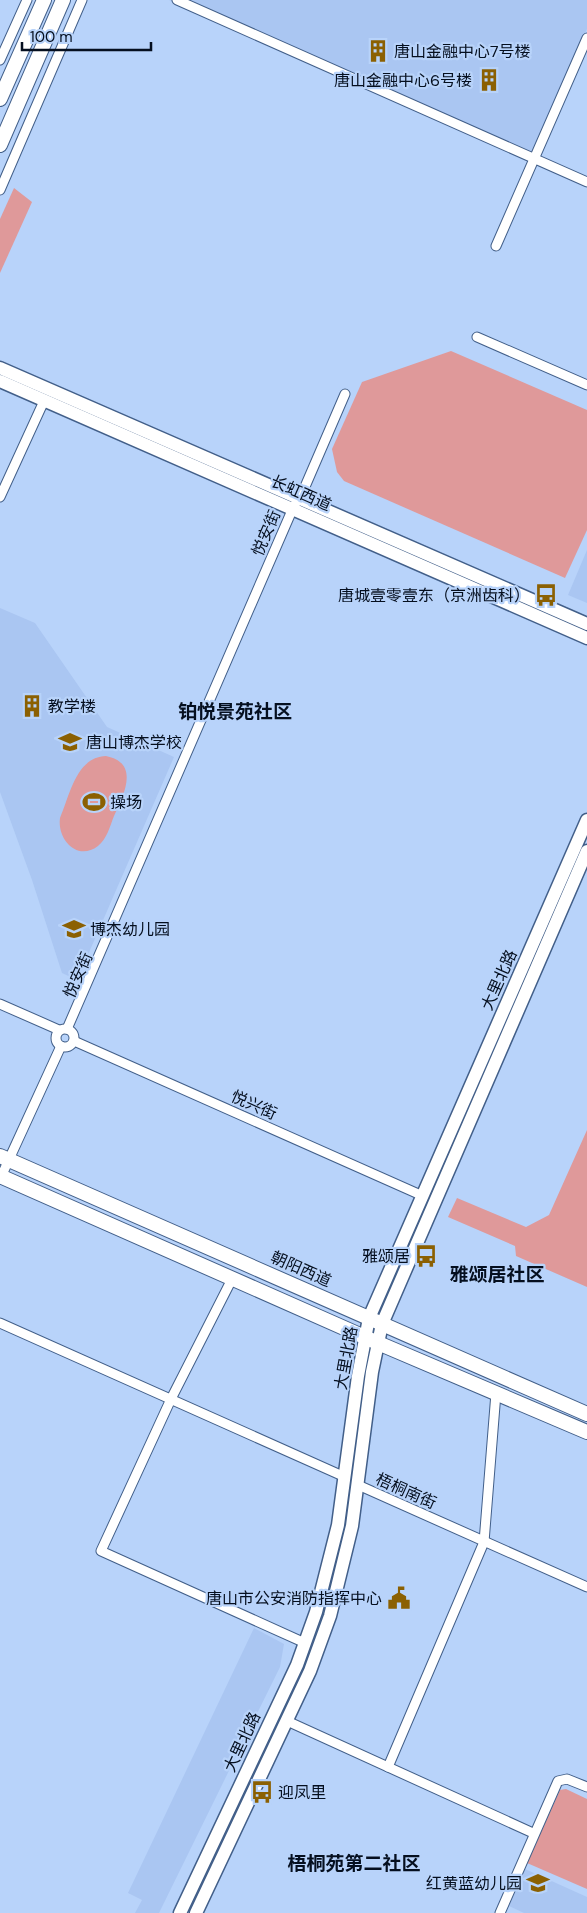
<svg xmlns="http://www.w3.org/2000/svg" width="587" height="1913" font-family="'DM Sans','Noto Sans SC',sans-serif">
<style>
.built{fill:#aac6f2}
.green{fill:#df999a}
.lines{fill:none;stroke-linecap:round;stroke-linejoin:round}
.minor-casing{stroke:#425f89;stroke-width:11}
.secondary-casing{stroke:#425f89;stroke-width:15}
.primary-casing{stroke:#425f89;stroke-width:16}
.minor{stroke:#fff;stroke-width:9}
.secondary{stroke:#fff;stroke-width:12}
.primary{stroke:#fff;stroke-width:14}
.labels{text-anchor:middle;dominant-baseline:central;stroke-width:4.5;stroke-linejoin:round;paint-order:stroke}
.poi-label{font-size:16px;fill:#050f1f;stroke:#b8d3fa;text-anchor:start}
.street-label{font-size:16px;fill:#050f1f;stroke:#b8d3fa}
.quarter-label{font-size:19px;font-weight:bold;fill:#050f1f;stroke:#b8d3fa}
</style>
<rect width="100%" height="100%" fill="#b8d3fa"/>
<g class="built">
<polygon points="169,0 587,0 587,29 532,154 521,158"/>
<polygon points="587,550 587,603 568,595"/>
<polygon points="0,608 35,623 107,727 174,757 77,980 62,973 32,880 0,792"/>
<polygon points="254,1628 284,1644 280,1667 159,1913 135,1913 142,1900 128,1893"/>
<polygon points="525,1869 587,1897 587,1913 524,1913 509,1906"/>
</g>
<g class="green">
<polygon points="14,188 32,202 0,273 0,219"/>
<polygon points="451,351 587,410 587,530 565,578 344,481 337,472 332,449 362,382"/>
<path d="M106,756c35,7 17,40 8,60 -4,10 -7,23 -16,30 -21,16 -41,-7 -38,-28 10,-23 16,-61 46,-62z"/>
<polygon points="587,1130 587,1287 516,1256 515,1246 448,1217 457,1198 526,1227 549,1215"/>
<polygon points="566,1789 587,1799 587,1889 527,1863 560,1790"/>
</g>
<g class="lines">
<defs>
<g id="minor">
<polyline points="177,0 587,182"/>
<polyline points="0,60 27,0"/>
<polyline points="0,190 82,0"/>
<polyline points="496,246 587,38"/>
<polyline points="477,337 587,385"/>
<polyline points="0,497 44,401"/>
<polyline points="0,1004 59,1030"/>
<circle cx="65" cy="1038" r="9"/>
<polyline points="67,1029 293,508 304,489 345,394"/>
<polyline points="74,1041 423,1196"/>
<polyline points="0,1179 61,1046"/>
<polyline points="232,1279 171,1399 101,1551 305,1643"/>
<polyline points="0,1323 345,1477"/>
<polyline points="358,1485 587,1587"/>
<polyline points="287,1721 533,1833"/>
<polyline points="388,1767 484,1542 496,1393"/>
<polyline points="500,1913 558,1781 567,1779 587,1787"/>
</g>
<g id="secondary">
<polyline points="0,368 587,624"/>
<polyline points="0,381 587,638"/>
<polyline points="180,1913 297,1665 316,1612 338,1525 358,1376 369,1318 587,820"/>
<polyline points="196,1913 310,1671 330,1616 352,1526 372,1372 382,1324 587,851"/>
</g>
<g id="primary">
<polyline points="0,99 44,0"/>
<polyline points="0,145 63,0"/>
<polyline points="0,1156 587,1414"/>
<polyline points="0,1176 378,1343 587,1432"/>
</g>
</defs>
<use href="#minor" class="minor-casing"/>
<use href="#secondary" class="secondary-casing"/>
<use href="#primary" class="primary-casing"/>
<use href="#minor" class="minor"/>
<use href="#secondary" class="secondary"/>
<use href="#primary" class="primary"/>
</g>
<defs>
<symbol id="building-bare" viewBox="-9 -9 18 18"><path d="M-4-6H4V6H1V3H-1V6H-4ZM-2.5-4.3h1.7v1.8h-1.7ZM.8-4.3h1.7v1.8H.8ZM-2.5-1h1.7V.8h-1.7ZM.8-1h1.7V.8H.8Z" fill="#8b6002" stroke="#b8d3fa" stroke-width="2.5" paint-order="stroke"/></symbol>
<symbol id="bus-bare" viewBox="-9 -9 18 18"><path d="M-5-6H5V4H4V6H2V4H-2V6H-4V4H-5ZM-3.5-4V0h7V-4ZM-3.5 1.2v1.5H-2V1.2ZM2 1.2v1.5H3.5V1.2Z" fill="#8b6002" stroke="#b8d3fa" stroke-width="2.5" paint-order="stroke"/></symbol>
<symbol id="school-bare" viewBox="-9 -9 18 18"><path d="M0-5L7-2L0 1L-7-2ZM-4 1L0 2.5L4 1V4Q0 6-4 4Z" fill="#8b6002" stroke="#b8d3fa" stroke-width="2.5" paint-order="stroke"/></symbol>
<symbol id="stadium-bare" viewBox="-9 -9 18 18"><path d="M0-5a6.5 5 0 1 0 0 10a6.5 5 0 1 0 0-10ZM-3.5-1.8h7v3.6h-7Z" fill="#8b6002" stroke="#b8d3fa" stroke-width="2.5" paint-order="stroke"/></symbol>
<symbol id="civic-bare" viewBox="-9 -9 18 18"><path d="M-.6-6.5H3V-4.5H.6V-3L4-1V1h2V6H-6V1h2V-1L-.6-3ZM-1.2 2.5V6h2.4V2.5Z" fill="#8b6002" stroke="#b8d3fa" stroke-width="2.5" paint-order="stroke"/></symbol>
</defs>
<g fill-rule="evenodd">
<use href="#building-bare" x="362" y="35" width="32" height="32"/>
<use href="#building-bare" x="473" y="64" width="32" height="32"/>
<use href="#bus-bare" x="530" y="579" width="32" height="32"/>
<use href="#building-bare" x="16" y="690" width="32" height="32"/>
<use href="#school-bare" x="54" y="726" width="32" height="32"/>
<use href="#stadium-bare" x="78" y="786" width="32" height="32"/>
<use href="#school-bare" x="58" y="913" width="32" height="32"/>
<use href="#bus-bare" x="410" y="1240" width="32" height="32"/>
<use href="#civic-bare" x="383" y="1582" width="32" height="32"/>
<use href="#bus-bare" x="246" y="1776" width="32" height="32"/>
<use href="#school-bare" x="522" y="1867" width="32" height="32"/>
</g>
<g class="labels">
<g class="poi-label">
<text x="394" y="51">唐山金融中心7号楼</text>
<text x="472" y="80" text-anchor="end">唐山金融中心6号楼</text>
<text x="530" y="595" text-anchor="end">唐城壹零壹东（京洲齿科）</text>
<text x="48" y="706">教学楼</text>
<text x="86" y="742">唐山博杰学校</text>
<text x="110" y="802">操场</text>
<text x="90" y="929">博杰幼儿园</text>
<text x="410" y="1256" text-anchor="end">雅颂居</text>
<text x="382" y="1598" text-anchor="end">唐山市公安消防指挥中心</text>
<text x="278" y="1792">迎凤里</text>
<text x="522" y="1883" text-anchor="end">红黄蓝幼儿园</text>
</g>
<g class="street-label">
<text transform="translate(301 493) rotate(24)">长虹西道</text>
<text transform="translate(266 533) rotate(-67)">悦安街</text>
<text transform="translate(78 975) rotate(-66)">悦安街</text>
<text transform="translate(499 980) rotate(-66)">大里北路</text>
<text transform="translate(254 1105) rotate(24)">悦兴街</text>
<text transform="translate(301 1269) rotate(24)">朝阳西道</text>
<text transform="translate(346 1358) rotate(-80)">大里北路</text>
<text transform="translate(406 1491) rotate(24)">梧桐南街</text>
<text transform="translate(242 1742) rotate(-65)">大里北路</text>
</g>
<g class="quarter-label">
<text x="235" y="711">铂悦景苑社区</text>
<text x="497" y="1274">雅颂居社区</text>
<text x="354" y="1863">梧桐苑第二社区</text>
</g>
</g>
<path d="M22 42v8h129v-8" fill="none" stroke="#050f1f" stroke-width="2.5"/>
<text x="30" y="42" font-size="15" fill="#050f1f" stroke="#b8d3fa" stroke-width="4" paint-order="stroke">100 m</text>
</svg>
